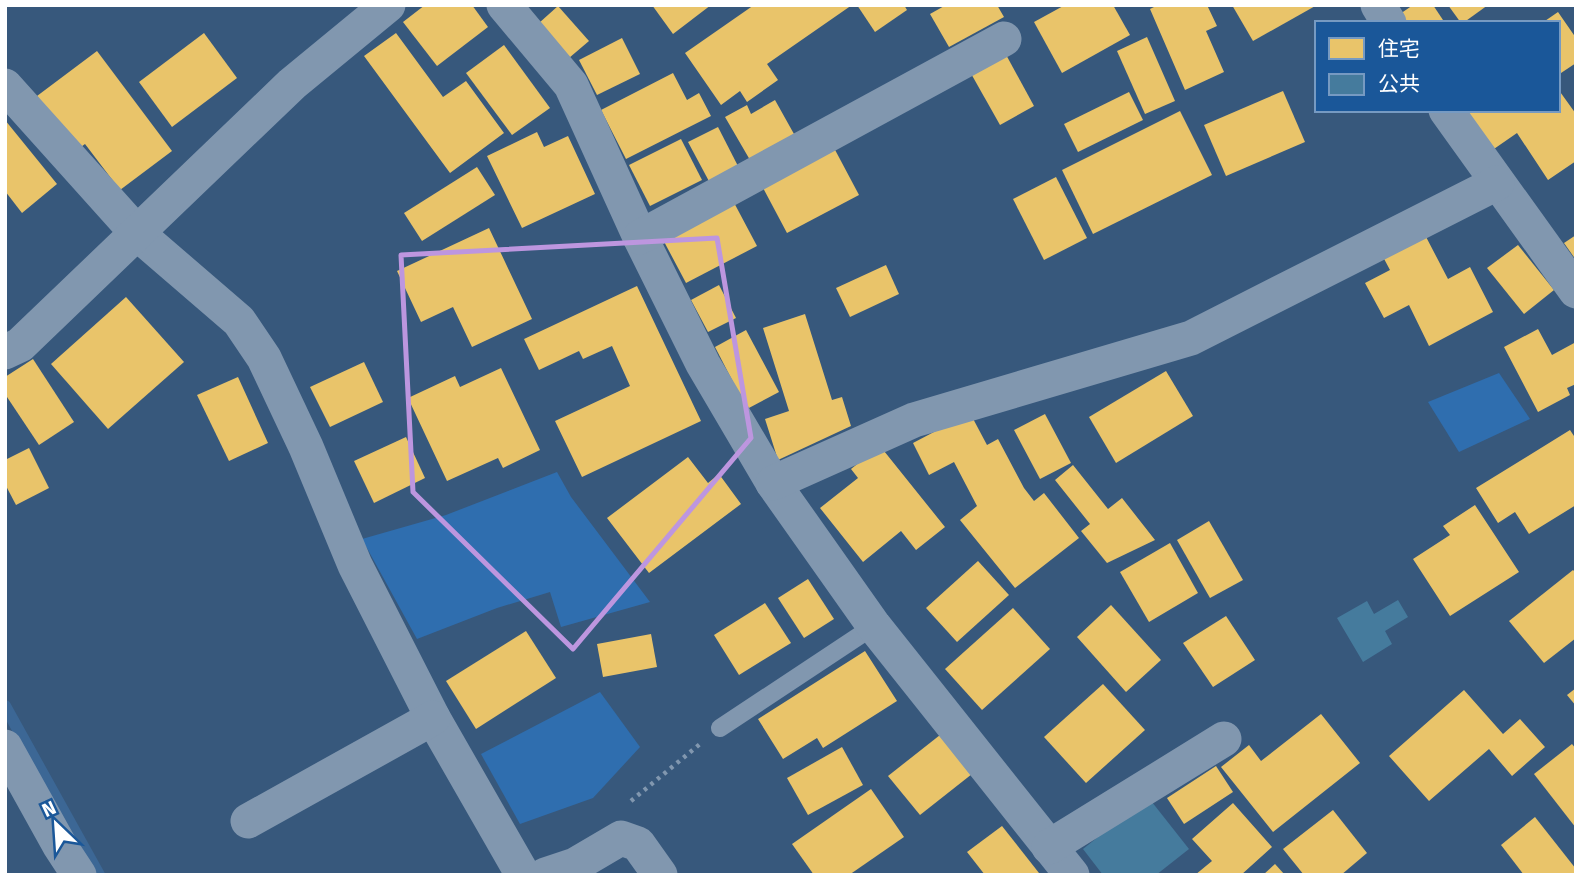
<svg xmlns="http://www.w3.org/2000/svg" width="1581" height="880" font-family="'Fira Sans','Noto Sans JP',sans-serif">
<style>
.green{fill:#2f6eaf}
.homes{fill:#e9c46a}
.public{fill:#457b9d}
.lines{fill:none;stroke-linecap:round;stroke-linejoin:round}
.stream{stroke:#3c6795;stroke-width:12}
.path{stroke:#8197af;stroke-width:4.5;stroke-dasharray:3.5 5;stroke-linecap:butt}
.lane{stroke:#8197af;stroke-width:18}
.street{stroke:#8197af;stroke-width:35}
.marked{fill:none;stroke:#bd96df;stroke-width:5;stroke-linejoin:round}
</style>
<rect width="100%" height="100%" fill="#37587c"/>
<g class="green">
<polygon points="1499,373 1530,419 1459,452 1428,402"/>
<polygon points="557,472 571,497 650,602 561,627 550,592 497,608 417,639 362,539 446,515"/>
<polygon points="600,692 640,747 593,798 520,824 481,754"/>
</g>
<g class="homes">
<polygon points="425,5 472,5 488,27 437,66 403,22"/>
<polygon points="652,5 711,5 673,34"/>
<polygon points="754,5 852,5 767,64 778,80 747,102 740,91 721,105 685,53"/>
<polygon points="857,5 904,5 907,10 875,32"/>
<polygon points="946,5 997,5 1004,17 949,47 930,14"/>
<polygon points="1065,5 1113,5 1130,35 1062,73 1034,22"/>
<polygon points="1158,5 1207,5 1217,26 1206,31 1224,72 1185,90 1150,9"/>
<polygon points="1232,5 1317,5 1253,41"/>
<polygon points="1413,5 1433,5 1445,23 1406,23 1400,14"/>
<polygon points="1448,5 1488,5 1463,23 1461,23"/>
<polygon points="558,6 589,41 569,58 539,23"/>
<polygon points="1558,12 1576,38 1576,63 1558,75 1558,23 1542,23"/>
<polygon points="204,33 237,78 172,127 139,82"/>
<polygon points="396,33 443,97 466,81 504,133 450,173 364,56"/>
<polygon points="1147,37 1175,101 1145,114 1117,51"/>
<polygon points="622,38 640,74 597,95 579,60"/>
<polygon points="504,45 550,108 512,135 466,73"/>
<polygon points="97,51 172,151 120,190 85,144 78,149 37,96"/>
<polygon points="1004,51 1034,106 1000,125 969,70"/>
<polygon points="673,73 687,100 699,93 711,116 626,159 601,110"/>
<polygon points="1558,89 1576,114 1576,161 1548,180 1517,133 1491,151 1462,110 1558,110"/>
<polygon points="1283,91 1305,142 1226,176 1204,125"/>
<polygon points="1129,92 1143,120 1078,152 1064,124"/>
<polygon points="775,100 794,134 750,160 725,117 747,105 751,114"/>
<polygon points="1180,111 1212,175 1093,234 1062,170"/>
<polygon points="5,120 57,184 22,213 5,191"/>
<polygon points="718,127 740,170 711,185 688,142"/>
<polygon points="537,132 544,147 568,136 595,194 522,228 487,156"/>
<polygon points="681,139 702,180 650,206 629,165"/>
<polygon points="833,146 859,195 787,233 761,184"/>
<polygon points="477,167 495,195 422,241 404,213"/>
<polygon points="1056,177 1087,238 1044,260 1013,199"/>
<polygon points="731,197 757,246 686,283 660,234"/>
<polygon points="489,228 532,319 472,347 453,307 421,322 397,271"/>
<polygon points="1424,233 1448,279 1470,267 1493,312 1429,346 1409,305 1384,318 1365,283 1390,270 1382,255"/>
<polygon points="1576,235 1576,260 1564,243"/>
<polygon points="1518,245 1554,290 1524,314 1487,268"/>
<polygon points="886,265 899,294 850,317 836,288"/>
<polygon points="719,285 736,318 708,332 691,300"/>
<polygon points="637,286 701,421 582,477 555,421 630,386 612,346 583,359 579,351 539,370 524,339"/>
<polygon points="126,297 184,362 108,429 51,364"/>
<polygon points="805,314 832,400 842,397 851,426 778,460 765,419 789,411 763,328"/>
<polygon points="1538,329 1552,355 1576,342 1576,384 1567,388 1570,395 1538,412 1504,347"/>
<polygon points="746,330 779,392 747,409 715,347"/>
<polygon points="33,359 74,422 39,445 5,394 5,377"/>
<polygon points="364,362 383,402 330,427 310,387"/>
<polygon points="501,368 540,450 503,468 498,458 447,481 408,398 455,376 460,387"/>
<polygon points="1166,371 1193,416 1116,463 1089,417"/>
<polygon points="238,377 268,443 229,461 197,395"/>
<polygon points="970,413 987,445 998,439 1024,488 1034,501 1044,493 1079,538 1015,588 960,520 977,506 954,462 929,475 913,443"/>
<polygon points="1045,414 1071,463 1040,479 1014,430"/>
<polygon points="1570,430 1576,439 1576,505 1529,534 1515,512 1498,523 1476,488"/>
<polygon points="406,437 425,478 374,503 354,461"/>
<polygon points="880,446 945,527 916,550 901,531 863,562 820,508 858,478 851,469"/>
<polygon points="29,448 49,488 16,505 5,484 5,460"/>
<polygon points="688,457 708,483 719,474 741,504 649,573 607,518"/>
<polygon points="1073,465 1108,509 1122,498 1155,540 1107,563 1081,531 1090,524 1055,480"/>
<polygon points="1475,505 1519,572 1450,616 1413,559 1450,535 1443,526"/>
<polygon points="1209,521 1243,580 1210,598 1177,540"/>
<polygon points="1170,543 1198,593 1149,622 1120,572"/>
<polygon points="978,561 1009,595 957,642 926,608"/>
<polygon points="1573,570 1576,573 1576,638 1544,663 1509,621"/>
<polygon points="808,579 834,619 804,638 778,598"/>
<polygon points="765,603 791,643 739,675 714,635"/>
<polygon points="1111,605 1161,660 1126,692 1077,637"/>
<polygon points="1013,608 1050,649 982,710 945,669"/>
<polygon points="1226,616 1255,660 1213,687 1183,643"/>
<polygon points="526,631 556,678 476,729 446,681"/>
<polygon points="651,634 657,667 603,677 597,644"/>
<polygon points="865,651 897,701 823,748 817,738 783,759 758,719"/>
<polygon points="1103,684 1145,730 1086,783 1044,737"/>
<polygon points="1576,688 1576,706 1567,695"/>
<polygon points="1464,690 1503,734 1520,719 1545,747 1512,776 1489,749 1429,801 1389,756"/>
<polygon points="1321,714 1360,763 1273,832 1221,767 1249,745 1261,761"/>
<polygon points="940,735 972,774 920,815 888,776"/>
<polygon points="1572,744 1576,749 1576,828 1534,774"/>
<polygon points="842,747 863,785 808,815 787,778"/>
<polygon points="1216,766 1233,792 1184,824 1167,798"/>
<polygon points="871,789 904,837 849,875 814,875 792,844"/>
<polygon points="1233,803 1272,847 1241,875 1195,875 1212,861 1192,839"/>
<polygon points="1333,810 1367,853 1341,875 1304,875 1283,849"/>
<polygon points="1535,817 1576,869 1573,875 1524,875 1501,845"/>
<polygon points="1002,826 1039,873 1037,875 985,875 967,852"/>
<polygon points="1275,864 1285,875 1263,875"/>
</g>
<g class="public">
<polygon points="1398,600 1408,617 1385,631 1392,644 1363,662 1337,618 1367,601 1374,614"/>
<polygon points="1148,797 1189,849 1156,875 1103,875 1083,849"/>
</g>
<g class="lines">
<polyline class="stream" points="5,706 99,875"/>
<polyline class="path" points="631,801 700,744"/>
<polyline class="lane" points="720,728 874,626"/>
<g class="street">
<polyline points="504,5 571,85 640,237 703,364 773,483 874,626 1072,875"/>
<polyline points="1378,5 1389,23"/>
<polyline points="5,86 138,234 239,321 264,358 306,447 355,565 433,718 523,875"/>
<polyline points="1446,110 1576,291"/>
<polyline points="640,237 1004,39"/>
<polyline points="5,352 20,345 292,84 388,5"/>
<polyline points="773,483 914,420 1191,338 1497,183"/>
<polyline points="5,747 60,846 79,875"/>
<polyline points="248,821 433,718"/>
<polyline points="1049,847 1224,739"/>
<polyline points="545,875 575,865 621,838 638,844 660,875"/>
</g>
</g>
<path class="marked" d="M717,238l34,200 -178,211 -160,-157 -12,-237z"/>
<rect width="1581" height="880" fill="none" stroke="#ffffff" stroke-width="14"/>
<rect x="1315" y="21" width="245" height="91" fill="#1a5799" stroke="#769ac2" stroke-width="2"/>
<rect x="1329" y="38" width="35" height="21" fill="#e9c46a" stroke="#769ac2" stroke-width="2"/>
<text x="1378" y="56" font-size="21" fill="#ffffff">住宅</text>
<rect x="1329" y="74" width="35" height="21" fill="#457b9d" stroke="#769ac2" stroke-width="2"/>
<text x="1378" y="91" font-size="21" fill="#ffffff">公共</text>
<g transform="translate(56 824) rotate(335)" stroke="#1a5799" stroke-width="5" paint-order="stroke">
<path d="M0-5L12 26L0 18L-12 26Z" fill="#ffffff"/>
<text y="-10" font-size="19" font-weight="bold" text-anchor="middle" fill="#ffffff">N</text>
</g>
</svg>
